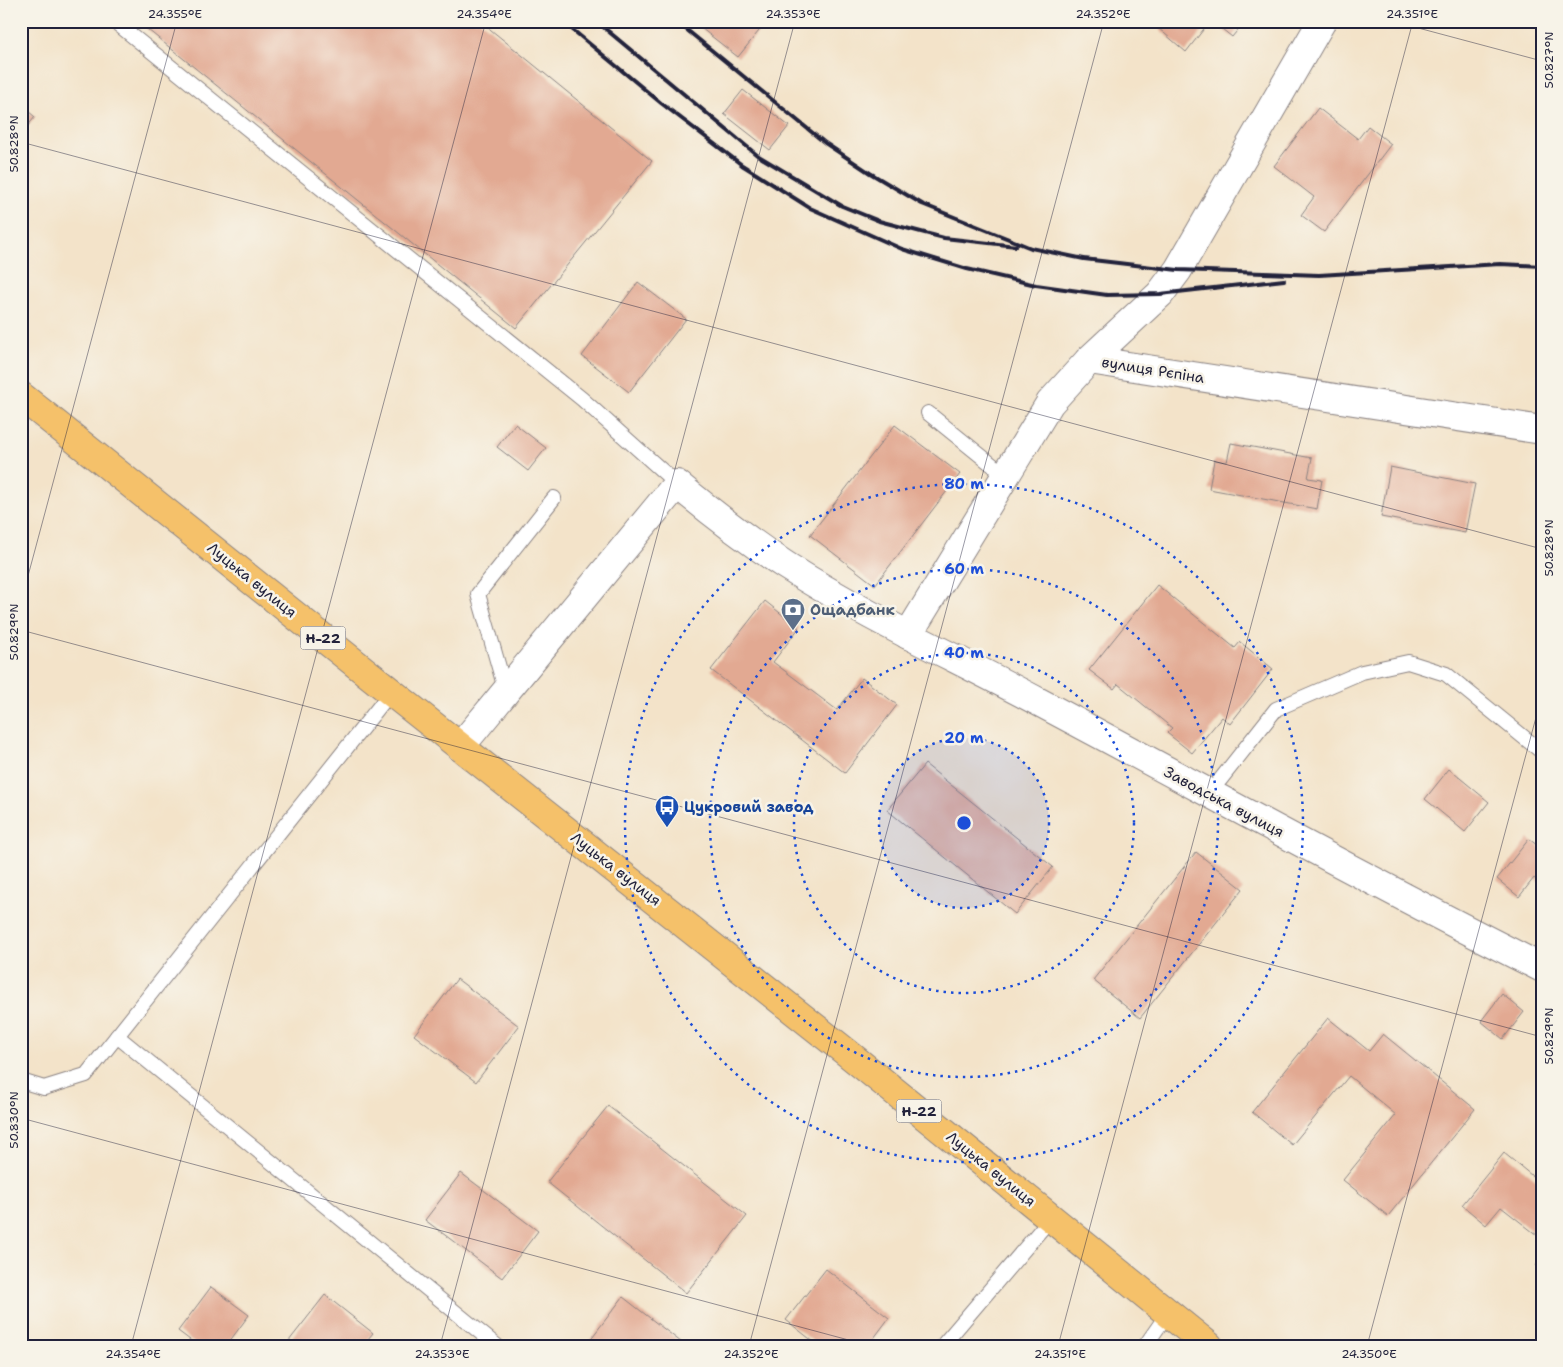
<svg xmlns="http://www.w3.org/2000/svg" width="1563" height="1367" font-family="'Shantell Sans',sans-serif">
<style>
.building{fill:#e2a992}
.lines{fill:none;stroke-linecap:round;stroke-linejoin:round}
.service-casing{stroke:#8a8282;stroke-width:16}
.minor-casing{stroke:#8a8282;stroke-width:30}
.primary-casing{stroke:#8a8282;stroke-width:30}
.service{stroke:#fff;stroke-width:14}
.minor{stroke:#fff;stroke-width:28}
.primary{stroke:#f5c16b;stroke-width:28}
.rail{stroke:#22223b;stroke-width:4}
.ticks{fill:none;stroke:#22223b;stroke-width:1;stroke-opacity:0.45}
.ring{fill:none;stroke:#1d4ed8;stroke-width:2.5;stroke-dasharray:2.5 5}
.labels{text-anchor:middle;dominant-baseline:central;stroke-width:5;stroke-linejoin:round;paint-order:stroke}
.shield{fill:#f7f3e8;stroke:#62616f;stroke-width:1}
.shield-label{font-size:14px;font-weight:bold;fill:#22223b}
.street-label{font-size:15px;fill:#22223b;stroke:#f7f3e8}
.service-label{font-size:15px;font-weight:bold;fill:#4e5e75;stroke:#f7f3e8;text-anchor:start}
.transit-label{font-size:15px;font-weight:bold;fill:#164399;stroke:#f7f3e8;text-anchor:start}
.centre{fill:#1d4ed8;stroke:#f7f3e8;stroke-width:2.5}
.ring-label{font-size:15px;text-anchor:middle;font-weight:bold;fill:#1d4ed8;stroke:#f7f3e8;stroke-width:5;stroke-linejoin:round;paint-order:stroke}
.neatline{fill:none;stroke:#22223b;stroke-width:2}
.ticks-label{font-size:12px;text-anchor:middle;fill:#22223b}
</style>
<rect width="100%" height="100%" fill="#f7f3e8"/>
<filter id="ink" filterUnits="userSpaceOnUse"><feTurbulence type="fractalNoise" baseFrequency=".02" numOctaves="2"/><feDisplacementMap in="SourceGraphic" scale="10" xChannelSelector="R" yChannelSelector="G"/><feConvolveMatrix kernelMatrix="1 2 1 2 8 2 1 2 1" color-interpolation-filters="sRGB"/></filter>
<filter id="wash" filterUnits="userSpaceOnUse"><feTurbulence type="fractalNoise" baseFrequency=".0096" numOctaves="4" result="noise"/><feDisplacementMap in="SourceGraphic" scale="20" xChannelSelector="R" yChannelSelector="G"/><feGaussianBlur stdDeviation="1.12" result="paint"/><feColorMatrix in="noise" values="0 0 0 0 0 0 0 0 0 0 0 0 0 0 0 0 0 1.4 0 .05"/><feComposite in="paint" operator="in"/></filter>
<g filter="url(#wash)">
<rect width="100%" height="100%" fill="#f3e3c9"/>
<g id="blocks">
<g class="building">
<polygon points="137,21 480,21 652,161 516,328"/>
<polygon points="692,21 767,21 738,57"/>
<polygon points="1150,21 1210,21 1186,52"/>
<polygon points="1212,21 1245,21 1232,37"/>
<polygon points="743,90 789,126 770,150 724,114"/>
<polygon points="21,105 35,117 21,134"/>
<polygon points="1318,108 1358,139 1368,126 1391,144 1324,232 1301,215 1314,197 1274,166"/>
<polygon points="638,282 686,319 629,392 582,356"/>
<polygon points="515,424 546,448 528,471 497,447"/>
<polygon points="895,425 960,474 875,585 810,535"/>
<polygon points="1231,443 1312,458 1308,478 1322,480 1317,509 1209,489 1214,460 1227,462"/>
<polygon points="1390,467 1475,484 1465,533 1381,517"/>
<polygon points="1157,585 1235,648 1240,642 1273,669 1230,724 1222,717 1192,753 1167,733 1172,728 1118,684 1114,689 1089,670"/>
<polygon points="765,601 799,628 773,662 837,710 862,678 897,705 845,773 711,670"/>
<polygon points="925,764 1053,867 1015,914 887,810"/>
<polygon points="1449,769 1489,802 1465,832 1425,799"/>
<polygon points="1529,839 1542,849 1542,884 1534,878 1519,897 1497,879"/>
<polygon points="1196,852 1243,889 1140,1018 1093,980"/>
<polygon points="457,979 519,1026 476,1082 414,1035"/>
<polygon points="1502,994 1524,1012 1503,1039 1481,1021"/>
<polygon points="1328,1018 1369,1051 1383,1034 1475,1109 1388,1216 1343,1180 1396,1115 1349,1076 1292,1145 1252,1112"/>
<polygon points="608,1106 747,1216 686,1293 547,1182"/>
<polygon points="1504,1153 1542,1184 1542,1239 1501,1207 1486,1225 1462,1205"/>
<polygon points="461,1173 538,1231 502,1278 425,1220"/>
<polygon points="1542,1258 1542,1271 1536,1266"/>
<polygon points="826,1269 889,1318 868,1346 819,1346 786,1320"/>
<polygon points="211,1287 249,1315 226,1346 198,1346 178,1331"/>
<polygon points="325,1295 373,1333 368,1339 376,1346 285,1346"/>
<polygon points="623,1297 686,1346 586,1345"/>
</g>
</g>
</g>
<g filter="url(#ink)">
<use href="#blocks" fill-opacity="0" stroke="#8a8282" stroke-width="1"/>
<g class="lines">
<defs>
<g id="service">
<polyline points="114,21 582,399 677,484"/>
<polyline points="928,413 1006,476"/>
<polyline points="506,692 478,594 554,498"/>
<polyline points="1209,794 1276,709 1362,672 1408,662 1446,674 1542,752"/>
<polyline points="117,1036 497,1346"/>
<polyline points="21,1081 44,1088 86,1075 391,692"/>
<polyline points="942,1346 1051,1218"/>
<polyline points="1145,1346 1168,1313"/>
</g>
<g id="minor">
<polyline points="1089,360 1160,294 1178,270 1322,21"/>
<polyline points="908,635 1050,403 1089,360 1542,430"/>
<path d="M460,747l217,-263c35,29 70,56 108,81 81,52 170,92 254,137 168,89 333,181 503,266"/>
</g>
<polyline id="primary" points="21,396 391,692 846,1052 1209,1346"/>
</defs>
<use href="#service" class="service-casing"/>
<use href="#minor" class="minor-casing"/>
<use href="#primary" class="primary-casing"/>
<use href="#service" class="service"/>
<use href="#minor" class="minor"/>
<use href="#primary" class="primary"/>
<g class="rail">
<polyline points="562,21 661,103 742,165 810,208 902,249 967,269 1036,285 1107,295 1160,294 1284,280"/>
<polyline points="596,21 757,155 842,206 879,221 944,238 1016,246"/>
<polyline points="676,21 825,143 870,173 922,204 1031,248 1084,259 1178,270 1319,275 1500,264 1542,266"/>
<polyline points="1536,21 1542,26"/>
</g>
</g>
</g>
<path class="ticks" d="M1392,21l150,40M21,142l1521,407M21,602l156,-581M21,630l1521,407M21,1118l850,228M131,1346l355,-1325M440,1346l355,-1325M749,1346l355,-1325M1058,1346l355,-1325M1367,1346l175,-651"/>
<circle cx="964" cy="823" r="85" fill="#1d4ed8" fill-opacity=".12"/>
<g class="ring">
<circle cx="964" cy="823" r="85"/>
<circle cx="964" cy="823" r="170"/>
<circle cx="964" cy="823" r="254"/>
<circle cx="964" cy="823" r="339"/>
</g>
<defs>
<symbol id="bank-pin" viewBox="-11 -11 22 30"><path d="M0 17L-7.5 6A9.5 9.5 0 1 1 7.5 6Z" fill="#5c6f8a" stroke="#f7f3e8"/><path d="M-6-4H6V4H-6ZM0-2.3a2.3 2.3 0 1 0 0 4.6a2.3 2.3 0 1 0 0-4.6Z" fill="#fff"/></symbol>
<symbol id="bus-pin" viewBox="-11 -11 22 30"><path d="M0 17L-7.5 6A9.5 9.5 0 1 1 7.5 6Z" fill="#1a4fb4" stroke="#f7f3e8"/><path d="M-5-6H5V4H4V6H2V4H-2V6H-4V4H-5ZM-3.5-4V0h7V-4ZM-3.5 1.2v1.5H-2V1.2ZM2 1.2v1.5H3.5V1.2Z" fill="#fff"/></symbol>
</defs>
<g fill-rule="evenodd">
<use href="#bank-pin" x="779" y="596" width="28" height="38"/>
<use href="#bus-pin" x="653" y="793" width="28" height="38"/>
</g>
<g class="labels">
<g class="shield">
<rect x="300.5" y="626.5" width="45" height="23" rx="4"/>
<rect x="896.5" y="1099.5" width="45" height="23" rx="4"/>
</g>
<g class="shield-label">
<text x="323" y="638">Н-22</text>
<text x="919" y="1111">Н-22</text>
</g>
<g class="street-label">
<text transform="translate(1153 370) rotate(9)">вулиця Рєпіна</text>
<text transform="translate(252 580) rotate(39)">Луцька вулиця</text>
<text transform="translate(1224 802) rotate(28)">Заводська вулиця</text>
<text transform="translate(616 869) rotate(38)">Луцька вулиця</text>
<text transform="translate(991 1169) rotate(39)">Луцька вулиця</text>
</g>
<g class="service-label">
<text x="810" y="610">Ощадбанк</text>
</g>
<g class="transit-label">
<text x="684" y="807">Цукровий завод</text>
</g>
</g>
<circle cx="964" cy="823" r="8" class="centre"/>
<g class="ring-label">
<text x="964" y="489">80 m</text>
<text x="964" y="574">60 m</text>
<text x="964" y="658">40 m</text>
<text x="964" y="743">20 m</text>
</g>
<rect width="1563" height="1367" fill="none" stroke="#f7f3e8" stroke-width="55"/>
<rect x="28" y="28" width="1508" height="1312" class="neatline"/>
<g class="ticks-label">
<text x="175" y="18">24.355°E</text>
<text x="484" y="18">24.354°E</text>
<text x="793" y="18">24.353°E</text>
<text x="1103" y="18">24.352°E</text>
<text x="1412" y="18">24.351°E</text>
<text transform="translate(1549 60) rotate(-90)" y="4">50.827°N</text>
<text transform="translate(14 144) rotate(-90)" y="4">50.828°N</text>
<text transform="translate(1549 548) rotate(-90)" y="4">50.828°N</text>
<text transform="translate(14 632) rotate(-90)" y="4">50.829°N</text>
<text transform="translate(1549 1036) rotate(-90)" y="4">50.829°N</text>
<text transform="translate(14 1120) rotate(-90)" y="4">50.830°N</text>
<text x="133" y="1358">24.354°E</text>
<text x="442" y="1358">24.353°E</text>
<text x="751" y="1358">24.352°E</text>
<text x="1060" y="1358">24.351°E</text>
<text x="1369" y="1358">24.350°E</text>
</g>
</svg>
